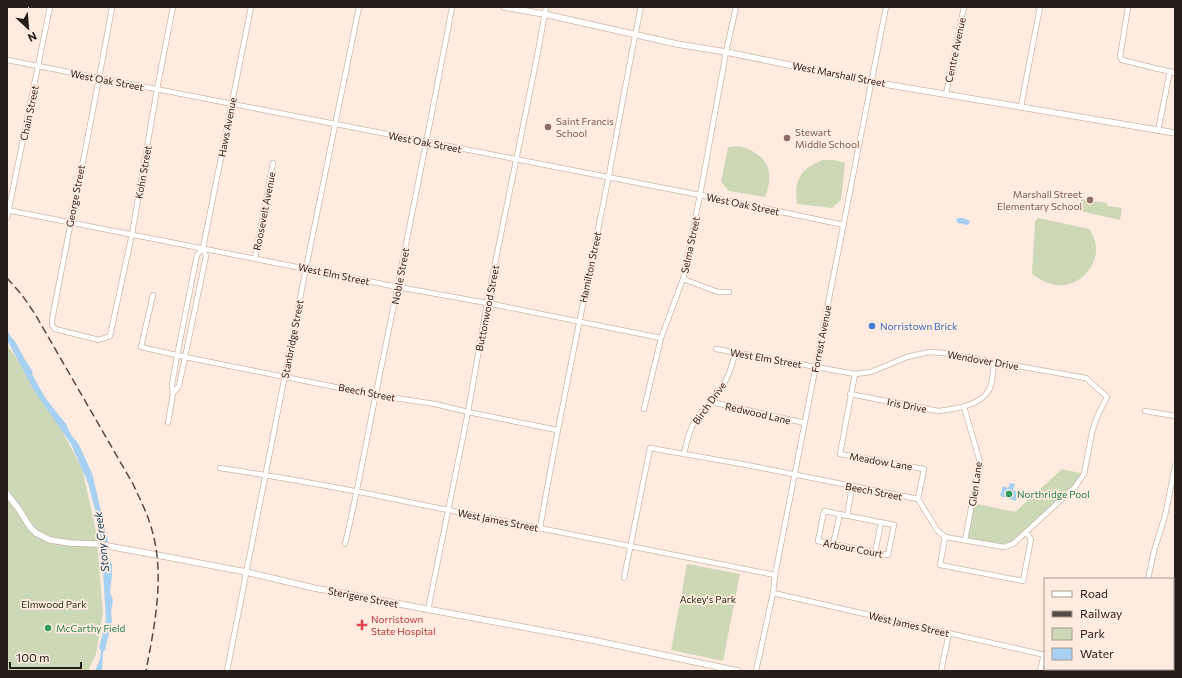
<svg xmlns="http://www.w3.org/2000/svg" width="1182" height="678" font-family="Commissioner,sans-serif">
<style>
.green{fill:#cdd9b6}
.water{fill:#a6d1f3}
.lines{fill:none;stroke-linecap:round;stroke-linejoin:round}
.minor-casing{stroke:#cab7ab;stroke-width:6}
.tertiary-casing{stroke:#cab7ab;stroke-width:7}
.minor{stroke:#fff;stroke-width:4.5}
.tertiary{stroke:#fff;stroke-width:5.5}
.rail{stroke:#554b45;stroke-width:1.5;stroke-dasharray:8 4;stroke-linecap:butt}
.education-dot{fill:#8d6e63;stroke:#ffebdf;stroke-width:1.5}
.shop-dot{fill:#3f7fe0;stroke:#ffebdf;stroke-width:1.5}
.leisure-dot{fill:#2e9e5b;stroke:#ffebdf;stroke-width:1.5}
.health-dot{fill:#e0444e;stroke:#ffebdf;stroke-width:1.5}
.labels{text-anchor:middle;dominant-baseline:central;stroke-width:3.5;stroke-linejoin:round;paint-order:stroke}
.street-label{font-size:10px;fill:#241d18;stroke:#ffebdf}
.education-label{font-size:10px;fill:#785e54;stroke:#ffebdf;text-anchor:start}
.shop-label{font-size:10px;fill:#366cbe;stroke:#ffebdf;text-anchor:start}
.leisure-label{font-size:10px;fill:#27864d;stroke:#ffebdf;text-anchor:start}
.park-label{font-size:10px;fill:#26300c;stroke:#ffebdf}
.health-label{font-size:10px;fill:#be3a42;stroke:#ffebdf;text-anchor:start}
.water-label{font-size:11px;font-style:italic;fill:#0f4162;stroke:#ffebdf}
</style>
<rect width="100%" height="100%" fill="#ffebdf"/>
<g class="green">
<path d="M739,146C766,153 776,171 765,197L729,191L721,182L728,147Z"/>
<path d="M823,160H835L845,163L841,200L832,208L797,204C793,180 801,168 823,160Z"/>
<polygon points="1081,199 1107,203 1108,206 1122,208 1120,220 1080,211"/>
<path d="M1038,218L1090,229C1093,236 1097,243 1096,252C1094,272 1075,288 1055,285C1046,283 1039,279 1032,274L1035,221Z"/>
<polygon points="7,345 45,400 82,468 96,531 103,613 96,654 88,671 7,671"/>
<polygon points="1062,469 1084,474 1075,487 1013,544 1004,547 965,540 973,503 1015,512"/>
<polygon points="687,564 740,574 723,661 671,650"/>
</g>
<g class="water">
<polygon points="958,218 963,218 970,221 969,224 967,225 958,223 956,220"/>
<polygon points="7,328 9,334 16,343 24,358 33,372 32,374 46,399 66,424 71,435 78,443 92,473 108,540 107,557 112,564 112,575 110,592 113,600 111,612 112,621 105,650 103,652 102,671 95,671 100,659 101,651 99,648 106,620 103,572 99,551 101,539 98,521 88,483 71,444 35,392 7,340"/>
<polygon points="1010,483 1015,484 1013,490 1019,492 1016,501 1000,496 1003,486 1008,488"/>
</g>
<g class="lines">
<g class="minor-casing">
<g id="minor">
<path d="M112,7C94,112 71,216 52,321V325L55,329L99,340L110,336L132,234L157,89L173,7"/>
<polyline points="1128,7 1120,57 1122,60 1126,61 1175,73"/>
<polyline points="7,60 700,195 844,225"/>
<polyline points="946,94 964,7"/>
<polyline points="1021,106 1040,7"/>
<polyline points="1158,131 1170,71"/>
<polyline points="7,210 398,287 487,303 661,338"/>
<polyline points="7,218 50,7"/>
<polyline points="255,258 273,163"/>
<polyline points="683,279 718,292 729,292"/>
<polyline points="153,295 141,347 185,357 375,395 435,404 468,412 557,430"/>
<polyline points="855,374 840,454 924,469 918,499"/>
<polyline points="173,393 179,386 206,256 203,248"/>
<path d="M850,394L938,411C954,409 980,406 989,390C993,383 993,371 994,362"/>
<polyline points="711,402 805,423"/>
<polyline points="964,407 980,462 965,540"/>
<polyline points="644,409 661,338 683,279 700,195 726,52 736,7"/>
<polyline points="1145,411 1175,416"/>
<polyline points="168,423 173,393 172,385 177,356 197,255 203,248 251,7"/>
<path d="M684,454C686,445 688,435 692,427C696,416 704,410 711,402C723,388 732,371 735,352"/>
<path d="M220,468C285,478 349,489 413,503L775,575"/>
<polygon points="824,511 894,525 888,555 818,541"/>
<polyline points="847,516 852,486"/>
<path d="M540,528C560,411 585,296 608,180C619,122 629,64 641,7"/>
<polyline points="945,537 940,565 1023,581 1031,539 1026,532"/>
<path d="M345,544C357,494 366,443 376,393C402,265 428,136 452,7"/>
<polyline points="833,544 840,514"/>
<polyline points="875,553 881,522"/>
<polyline points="624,578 650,448 747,465 918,499 937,530 945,537 1004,547 1013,544 1075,487 1084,474 1092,432 1097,417 1107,397 1086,378 943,353 929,352 907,357 871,372 855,374 716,349"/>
<polyline points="1148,579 1154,551 1165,516 1175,466"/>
<polyline points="773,593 1045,655"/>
<polyline points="1173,608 1175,608"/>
<polyline points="428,610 468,412 487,303 537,57 546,7"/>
<polyline points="1110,669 1119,671"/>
<polyline points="227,671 306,268 359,7"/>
<polyline points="756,671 773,593 775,575 886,7"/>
<polyline points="941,671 949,633"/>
<polyline points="1040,671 1044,654"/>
</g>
</g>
<g class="tertiary-casing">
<g id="tertiary">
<polyline points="504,7 544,14 677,44 726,52 872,82 1175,133"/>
<polyline points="7,494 18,508 30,527 36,533 50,540 70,543 97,544 157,555 246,572 314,588 587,639 738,671"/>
</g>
</g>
<use href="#minor" class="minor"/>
<use href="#tertiary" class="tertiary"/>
<path class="rail" d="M7,278L22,295L35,314L133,484C141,501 150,519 154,538C164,582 154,628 146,671"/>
</g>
<g class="education-dot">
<circle cx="548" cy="127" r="4"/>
<circle cx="787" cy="138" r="4"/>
<circle cx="1090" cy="200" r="4"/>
</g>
<circle class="shop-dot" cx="872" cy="326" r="4"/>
<g class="leisure-dot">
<circle cx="1009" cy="494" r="4"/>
<circle cx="48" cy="628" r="4"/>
</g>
<path class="health-dot" d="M360 619h4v4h4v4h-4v4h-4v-4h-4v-4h4z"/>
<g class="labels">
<g class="street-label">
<text transform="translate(955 50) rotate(-78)">Centre Avenue</text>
<text transform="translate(839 74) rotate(11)">West Marshall Street</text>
<text transform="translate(107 80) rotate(11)">West Oak Street</text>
<text transform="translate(29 113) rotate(-78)">Chain Street</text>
<text transform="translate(227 127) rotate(-79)">Haws Avenue</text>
<text transform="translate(425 142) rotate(11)">West Oak Street</text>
<text transform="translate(143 172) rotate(-80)">Kohn Street</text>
<text transform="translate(75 196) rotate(-79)">George Street</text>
<text transform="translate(743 204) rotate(12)">West Oak Street</text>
<text transform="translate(264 211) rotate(-79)">Roosevelt Avenue</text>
<text transform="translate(690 245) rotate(-78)">Selma Street</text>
<text transform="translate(590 267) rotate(-78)">Hamilton Street</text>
<text transform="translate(334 274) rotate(12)">West Elm Street</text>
<text transform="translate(400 276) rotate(-79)">Noble Street</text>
<text transform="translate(487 308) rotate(-79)">Buttonwood Street</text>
<text transform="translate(292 339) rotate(-79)">Stanbridge Street</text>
<text transform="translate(821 339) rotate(-79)">Forrest Avenue</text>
<text transform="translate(766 358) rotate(10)">West Elm Street</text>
<text transform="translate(983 360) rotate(10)">Wendover Drive</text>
<text transform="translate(367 392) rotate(11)">Beech Street</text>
<text transform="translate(709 403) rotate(-54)">Birch Drive</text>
<text transform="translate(907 405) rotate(11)">Iris Drive</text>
<text transform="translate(758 413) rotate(13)">Redwood Lane</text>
<text transform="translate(881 461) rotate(10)">Meadow Lane</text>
<text transform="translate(975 484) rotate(-82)">Glen Lane</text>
<text transform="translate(874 491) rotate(11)">Beech Street</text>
<text transform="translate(498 520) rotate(11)">West James Street</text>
<text transform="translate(853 548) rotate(11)">Arbour Court</text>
<text transform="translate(363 597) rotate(11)">Sterigere Street</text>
<text transform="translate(909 624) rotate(13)">West James Street</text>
</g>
<g class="education-label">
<text x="556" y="121">Saint Francis<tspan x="556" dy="12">School</tspan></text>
<text x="795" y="132">Stewart<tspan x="795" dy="12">Middle School</tspan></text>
<text x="1082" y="194" text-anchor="end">Marshall Street<tspan x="1082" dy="12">Elementary School</tspan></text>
</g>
<g class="shop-label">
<text x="880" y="326">Norristown Brick</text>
</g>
<g class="leisure-label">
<text x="1017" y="494">Northridge Pool</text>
<text x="56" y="628">McCarthy Field</text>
</g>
<g class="park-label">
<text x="708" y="599">Ackey's Park</text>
<text x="54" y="604">Elmwood Park</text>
</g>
<g class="health-label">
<text x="371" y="619">Norristown<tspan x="371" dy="12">State Hospital</tspan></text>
</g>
<g class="water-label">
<text transform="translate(101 542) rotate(-97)">Stony Creek</text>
</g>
</g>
<rect width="1182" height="678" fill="none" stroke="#241d18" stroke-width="16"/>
<rect x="1044" y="578" width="130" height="92" fill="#ffebdf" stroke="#a7998f"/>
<rect x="1052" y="591" width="20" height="6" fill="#ffffff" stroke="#a7998f"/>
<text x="1080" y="598" font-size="12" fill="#241d18">Road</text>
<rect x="1052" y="611" width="20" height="6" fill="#554b45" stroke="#a7998f"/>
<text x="1080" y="618" font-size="12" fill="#241d18">Railway</text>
<rect x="1052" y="628" width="20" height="12" fill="#cdd9b6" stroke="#a7998f"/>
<text x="1080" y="638" font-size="12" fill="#241d18">Park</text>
<rect x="1052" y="648" width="20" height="12" fill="#a6d1f3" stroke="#a7998f"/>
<text x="1080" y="658" font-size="12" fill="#241d18">Water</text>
<g transform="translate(28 28) rotate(154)" stroke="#ffebdf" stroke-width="3" paint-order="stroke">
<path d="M0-3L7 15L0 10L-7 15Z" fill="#241d18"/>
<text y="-6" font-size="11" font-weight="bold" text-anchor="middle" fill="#241d18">N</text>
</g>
<path d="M10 662v6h71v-6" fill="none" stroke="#241d18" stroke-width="2"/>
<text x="16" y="662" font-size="12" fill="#241d18" stroke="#ffebdf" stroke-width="3" paint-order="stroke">100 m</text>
</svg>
